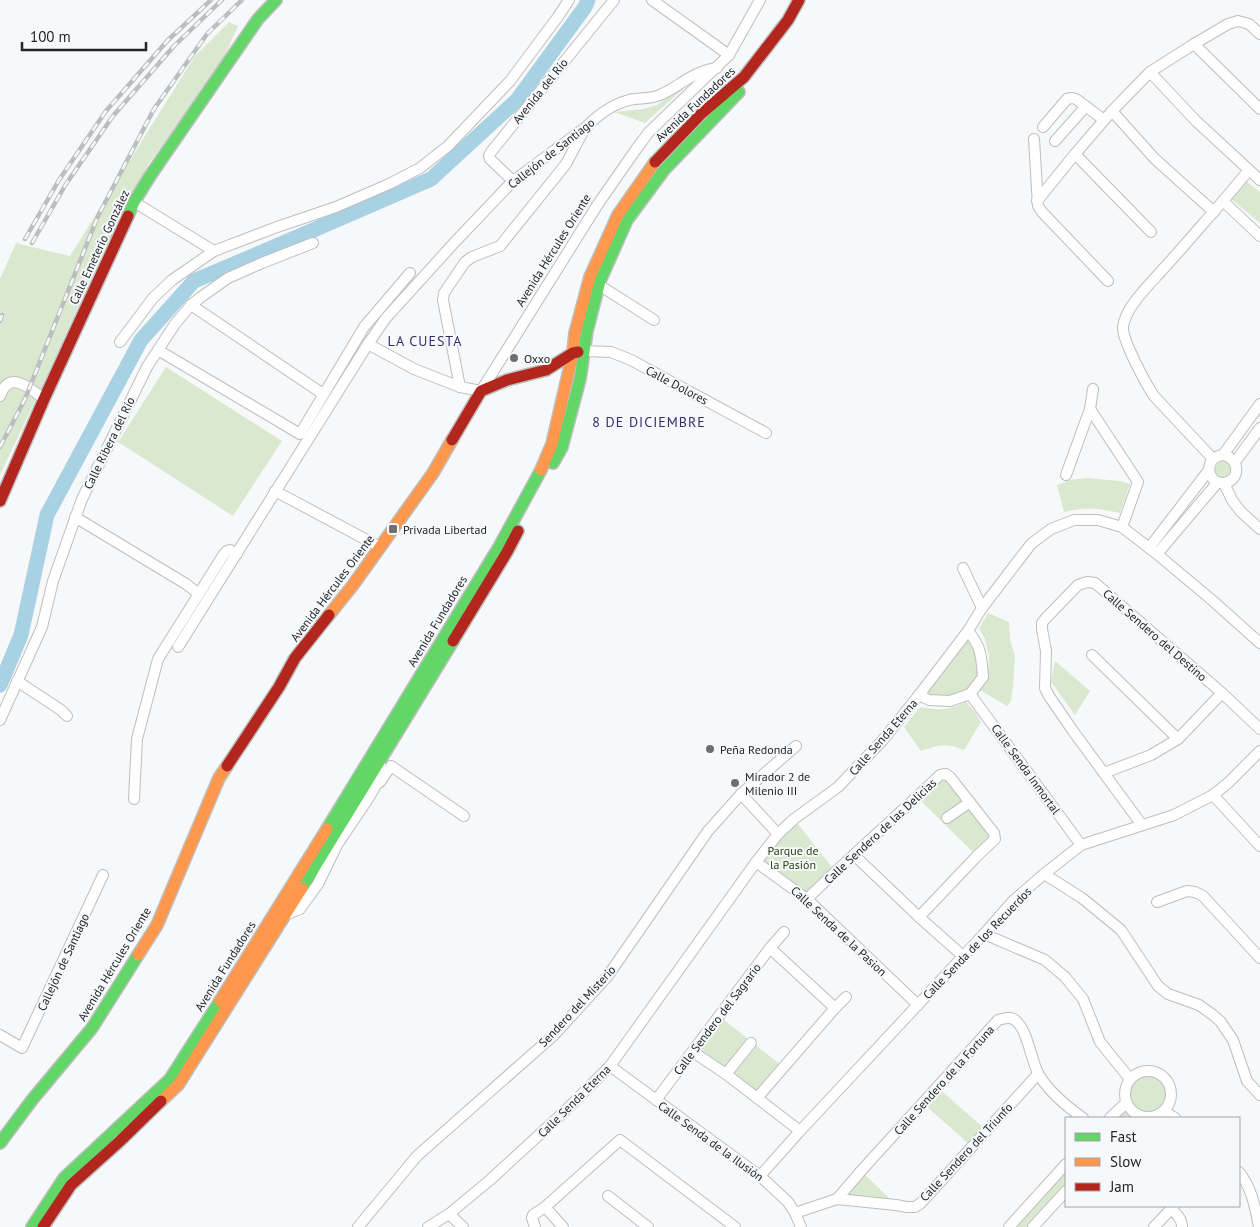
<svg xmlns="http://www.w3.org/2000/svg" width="1260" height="1227" font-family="'PT Sans',sans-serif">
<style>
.green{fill:#dae8d0}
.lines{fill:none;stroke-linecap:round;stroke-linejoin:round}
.river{stroke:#a9d1e4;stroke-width:15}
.street-casing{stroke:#bdbebf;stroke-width:12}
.fast-casing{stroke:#bdbebf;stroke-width:14}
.slow-casing{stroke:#bdbebf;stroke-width:14}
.jam-casing{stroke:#bdbebf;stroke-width:14}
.street{stroke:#fefefe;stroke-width:10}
.fast{stroke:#63d668;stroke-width:11}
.slow{stroke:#ff974d;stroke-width:11}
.jam{stroke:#b3261e;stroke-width:11}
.rail-casing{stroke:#bcbdbe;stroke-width:4.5}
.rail{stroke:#f6f8fb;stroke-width:2.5;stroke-dasharray:8;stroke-linecap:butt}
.poi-dot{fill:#6e6f70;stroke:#f6f8fb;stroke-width:2}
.labels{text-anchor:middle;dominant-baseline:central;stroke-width:4;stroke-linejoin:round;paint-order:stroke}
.street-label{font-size:12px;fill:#242526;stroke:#f6f8fb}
.poi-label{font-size:12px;fill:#242526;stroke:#f6f8fb;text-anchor:start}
.park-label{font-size:12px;fill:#2a410e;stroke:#f6f8fb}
.neighbourhood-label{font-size:14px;letter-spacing:1px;fill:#342d68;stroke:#f6f8fb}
</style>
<rect width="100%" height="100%" fill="#f7f8fa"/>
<g class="green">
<polygon points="229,22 238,26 221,64 148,165 99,261 44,382 0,475 0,279 16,243 70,256 195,56"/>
<polygon points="690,83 645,123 614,112 643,109 657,105"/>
<polygon points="1246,181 1260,192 1260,223 1231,199"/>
<polygon points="166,367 282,441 233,516 118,442"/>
<circle cx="1223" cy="469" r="8"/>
<path d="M1087,478L1120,481L1130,484L1120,513C1099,508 1085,507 1064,512L1057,485L1070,480Z"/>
<polygon points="988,613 1009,622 1010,639 1015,657 1013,688 1011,701 1007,706 980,690 988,676 989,657 985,639 979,629"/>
<polygon points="968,631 983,677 970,694 950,701 919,695"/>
<polygon points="1055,661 1090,691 1075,715 1051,682"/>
<path d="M966,702L975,712L981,722L964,750C946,742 938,745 921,751L904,727L920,707C938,710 949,711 966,702Z"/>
<polygon points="943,774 994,833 977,856 917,797"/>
<polygon points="794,819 835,871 807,899 756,862"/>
<polygon points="723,1019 782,1066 756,1094 698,1052"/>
<path d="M1146,1071C1185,1075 1175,1126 1138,1116L1135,1118H1110L1126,1103C1122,1085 1129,1075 1146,1071Z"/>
<polygon points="937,1087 986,1130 971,1146 923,1103"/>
<polygon points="1066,1164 1066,1191 1033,1227 1009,1227"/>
<polygon points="861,1171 896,1205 837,1199"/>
</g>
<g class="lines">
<polyline class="river" points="0,685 21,635 47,515 141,340 194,281 295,238 431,179 517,100 585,7 588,0"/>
<g class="street-casing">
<g id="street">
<polyline points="652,0 729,55"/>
<polyline points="1194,44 1260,109"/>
<polyline points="1150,72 1196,121 1260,180"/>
<polyline points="1112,111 1155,159 1214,212"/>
<polyline points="1043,127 1067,99 1072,98 1076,99 1104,120"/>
<polyline points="1034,139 1038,206 1042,212 1108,281"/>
<polyline points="1055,141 1086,106"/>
<polyline points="1075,154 1151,232"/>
<polyline points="513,181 490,159 489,156 491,152 614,0"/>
<polyline points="1037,201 1075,154 1112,111 1150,72 1194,44 1228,24 1238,21 1249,24 1260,34"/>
<polyline points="1223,201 1260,236"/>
<polyline points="134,202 214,251"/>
<polyline points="599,285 654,320"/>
<polyline points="191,305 323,394"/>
<polyline points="120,342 153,298 172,280 214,251 277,227 336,207 389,184 420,168 448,146 510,81 557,18 569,0"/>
<polyline points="368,344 414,369 460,387 481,391 598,204 637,148 649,132 729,55 760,0"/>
<polyline points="158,350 300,434 364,327 410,273"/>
<polyline points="585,351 611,352 631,360 766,433"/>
<polyline points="460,387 443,300 444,293 465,262 472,257 500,246 566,164 584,130"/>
<path d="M0,396C9,369 30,388 44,399"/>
<polyline points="1090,409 1138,482 1122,527"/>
<path d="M1223,455C1240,458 1241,481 1224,483C1206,484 1203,457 1223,455L1260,404"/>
<path d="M1213,459L1154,396C1146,384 1122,340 1123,327C1125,307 1151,283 1164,268C1177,254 1189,240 1202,225C1218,207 1234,188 1249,170"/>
<polyline points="1235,462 1260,428"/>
<polyline points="1066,475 1090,409 1093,389"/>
<polyline points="1224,483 1232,500 1241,512 1260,529"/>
<polyline points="275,491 380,547"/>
<polyline points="75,517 186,584 199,594"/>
<polyline points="1149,548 1209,470"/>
<polyline points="1157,554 1218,482"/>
<polyline points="963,568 982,608"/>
<path d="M178,647L368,344L386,318L454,243L513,181L586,127C598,115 613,104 629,100C639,98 651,99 660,95C682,85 691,72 717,68"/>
<polyline points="1092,655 1178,739"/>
<polyline points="17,681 61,710 67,716"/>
<polyline points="970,694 1081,845"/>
<path d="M919,695L929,700L950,701L970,694L983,677C981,656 982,648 968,631"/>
<polyline points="0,720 42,627 53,581 82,499 147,367 175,324 191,305 201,297 228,278 262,263 313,243"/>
<polyline points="1104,773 1151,755 1178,739 1222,693"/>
<polyline points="380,782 391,766 464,816"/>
<polyline points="741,794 778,834"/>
<polyline points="1213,795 1260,846"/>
<polyline points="134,799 137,739 158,659 224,554 227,551 230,550 237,554"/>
<polyline points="947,818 970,802"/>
<polyline points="1142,825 1073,731 1049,696 1045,688 1046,651 1042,629 1042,623 1046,618 1078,585 1087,582 1095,583 1222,693 1260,729"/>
<polyline points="854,855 919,917 963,956"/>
<polyline points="756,862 807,899 918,1005"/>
<polyline points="1044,874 1082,898 1121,930 1158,986 1168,994 1199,1005 1213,1015 1220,1021 1233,1040 1247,1081 1260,1095"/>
<path d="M807,899C850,857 896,817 940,775L946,774L950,777L994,833L995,839L977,856L919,917"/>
<polyline points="1157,902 1187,891 1195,892 1203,896 1260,958"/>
<polyline points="285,915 300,909 318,884 337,845 368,799 379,780 380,763"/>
<polyline points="984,934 1045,960 1065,977 1083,999 1100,1042 1130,1079"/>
<polyline points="770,948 835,1008"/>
<polyline points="0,1035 22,1048 103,875"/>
<polyline points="693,1052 726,1074 800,1131"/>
<polyline points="610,1066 760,1176 788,1202 795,1213 801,1227"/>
<circle cx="1148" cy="1094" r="23"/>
<polyline points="726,1074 751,1043"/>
<polyline points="757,1098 835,1008 846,997"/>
<polyline points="656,1100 770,948 784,932"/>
<polyline points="1164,1111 1175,1118"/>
<polyline points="1110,1118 1126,1103"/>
<path d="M1239,1172C1252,1188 1255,1207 1259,1227"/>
<polyline points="760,1176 800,1131 984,934 1013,901 1044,874 1081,845 1174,815 1213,795 1228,783 1260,751"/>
<polyline points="608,1196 648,1227"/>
<path d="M837,1199L861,1171L998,1020C1004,1018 1011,1016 1016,1021C1028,1031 1031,1061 1039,1075C1050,1093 1066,1106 1083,1118"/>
<polyline points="545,1207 563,1227"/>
<path d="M1171,1209C1177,1214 1182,1219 1182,1227"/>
<polyline points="795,1213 837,1199 896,1205 907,1207 915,1207 921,1203 1038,1074"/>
<polyline points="449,1214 463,1227"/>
<polyline points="358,1227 417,1156 554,1035 607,977 708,831 741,794 796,746"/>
<polyline points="428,1227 449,1214 490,1180 564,1112 610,1066 756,862 778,834 794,819 838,787 882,741 919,695 968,631 982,608 1031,544 1051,529 1074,520 1098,520 1122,527 1157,554 1213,601 1260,643"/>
<polyline points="535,1227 532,1218 533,1215 545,1207 620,1140 735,1227"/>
<polyline points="1009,1227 1066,1164"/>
<polyline points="1033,1227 1066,1191"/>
<polyline points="1154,1227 1174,1206"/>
</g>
</g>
<g class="fast-casing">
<g id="fast">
<polyline points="128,216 134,202 150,176 258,19 276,0"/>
<polyline points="553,463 562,447 580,379 587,331 600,281 627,220 664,170 739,92"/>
<polyline points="327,829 499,547 541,470"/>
<polyline points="302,888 453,641"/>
<polyline points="0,1143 32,1100 92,1028 138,955"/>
<polyline points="32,1227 64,1178 170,1079 220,1001"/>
</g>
</g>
<g class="slow-casing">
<g id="slow">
<polyline points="541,470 552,444 573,353 575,333 590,277 618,215 655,162"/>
<polyline points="329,615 353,585 433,473 452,440"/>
<polyline points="138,955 157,925 219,778 227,766"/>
<polyline points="220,1001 327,829"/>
<polyline points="161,1101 178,1085 302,888"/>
</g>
</g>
<g class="jam-casing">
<g id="jam">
<polyline points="655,162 702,113 744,77 788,20 799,0"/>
<polyline points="452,440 481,391 507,380 546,370 573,353 578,352"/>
<polyline points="0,501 44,399 128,216"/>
<polyline points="453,641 507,552 518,531"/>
<polyline points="227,766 279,687 295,658 329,615"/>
<polyline points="43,1227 71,1185 120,1141 161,1101"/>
</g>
</g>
<use href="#street" class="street"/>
<use href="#fast" class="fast"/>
<use href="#slow" class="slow"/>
<use href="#jam" class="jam"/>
<g class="rail-casing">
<g id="rail">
<polyline points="25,239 59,180 106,111 168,40 211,0"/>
<polyline points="32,243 66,184 113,116 174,46 222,0"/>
<polyline points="0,321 2,315"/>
<polyline points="0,447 25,399 98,216 154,109 207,34 242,0"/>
</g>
</g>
<use href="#rail" class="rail"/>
</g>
<g class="poi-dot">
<circle cx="514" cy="358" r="5"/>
<rect x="388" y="524" width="10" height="10" rx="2.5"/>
<circle cx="710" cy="749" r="5"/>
<circle cx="735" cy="783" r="5"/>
</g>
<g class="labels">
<g class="street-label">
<text transform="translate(540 91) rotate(-51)">Avenida del Río</text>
<text transform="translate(695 104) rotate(-43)">Avenida Fundadores</text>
<text transform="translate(551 153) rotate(-38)">Callejón de Santiago</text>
<text transform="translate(99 247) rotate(-65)">Calle Emeterio González</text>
<text transform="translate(553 250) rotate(-58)">Avenida Hércules Oriente</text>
<text transform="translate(677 385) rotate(28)">Calle Dolores</text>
<text transform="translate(109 443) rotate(-64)">Calle Ribera del Río</text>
<text transform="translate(332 588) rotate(-53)">Avenida Hércules Oriente</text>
<text transform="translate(437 621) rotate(-59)">Avenida Fundadores</text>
<text transform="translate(1155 635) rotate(41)">Calle Sendero del Destino</text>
<text transform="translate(883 737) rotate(-49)">Calle Senda Eterna</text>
<text transform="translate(1026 769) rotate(54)">Calle Senda Inmortal</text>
<text transform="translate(880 831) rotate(-43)">Calle Sendero de las Delicias</text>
<text transform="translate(839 931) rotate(43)">Calle Senda de la Pasion</text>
<text transform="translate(977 943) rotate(-46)">Calle Senda de los Recuerdos</text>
<text transform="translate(63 962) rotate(-65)">Callejón de Santiago</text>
<text transform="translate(114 964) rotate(-59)">Avenida Hércules Oriente</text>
<text transform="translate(225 966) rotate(-58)">Avenida Fundadores</text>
<text transform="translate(577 1006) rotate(-47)">Sendero del Misterio</text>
<text transform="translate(717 1019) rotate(-53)">Calle Sendero del Sagrario</text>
<text transform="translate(944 1080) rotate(-48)">Calle Sendero de la Fortuna</text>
<text transform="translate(574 1101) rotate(-45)">Calle Senda Eterna</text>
<text transform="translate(711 1141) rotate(36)">Calle Senda de la Ilusión</text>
<text transform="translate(966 1152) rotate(-47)">Calle Sendero del Triunfo</text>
</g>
<g class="poi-label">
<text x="524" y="358">Oxxo</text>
<text x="403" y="529">Privada Libertad</text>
<text x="720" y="749">Peña Redonda</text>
<text x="745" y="776">Mirador 2 de<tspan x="745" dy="14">Milenio III</tspan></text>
</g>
<g class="park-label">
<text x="793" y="850">Parque de<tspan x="793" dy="14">la Pasión</tspan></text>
</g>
<g class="neighbourhood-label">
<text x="425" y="341">LA CUESTA</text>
<text x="649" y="422">8 DE DICIEMBRE</text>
</g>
</g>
<rect x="1065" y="1117" width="175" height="90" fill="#f6f8fb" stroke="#a2a4a6"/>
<rect x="1075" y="1133" width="25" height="8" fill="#63d668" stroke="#a2a4a6"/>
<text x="1110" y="1142" font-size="15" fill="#242526">Fast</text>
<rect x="1075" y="1158" width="25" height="8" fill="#ff974d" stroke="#a2a4a6"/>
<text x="1110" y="1167" font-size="15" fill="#242526">Slow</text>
<rect x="1075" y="1183" width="25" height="8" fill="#b3261e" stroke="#a2a4a6"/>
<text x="1110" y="1192" font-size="15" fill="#242526">Jam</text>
<path d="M22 42v8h124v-8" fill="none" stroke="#242526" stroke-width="2.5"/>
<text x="30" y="42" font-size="15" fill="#242526" stroke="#f6f8fb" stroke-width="4" paint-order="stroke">100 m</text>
</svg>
